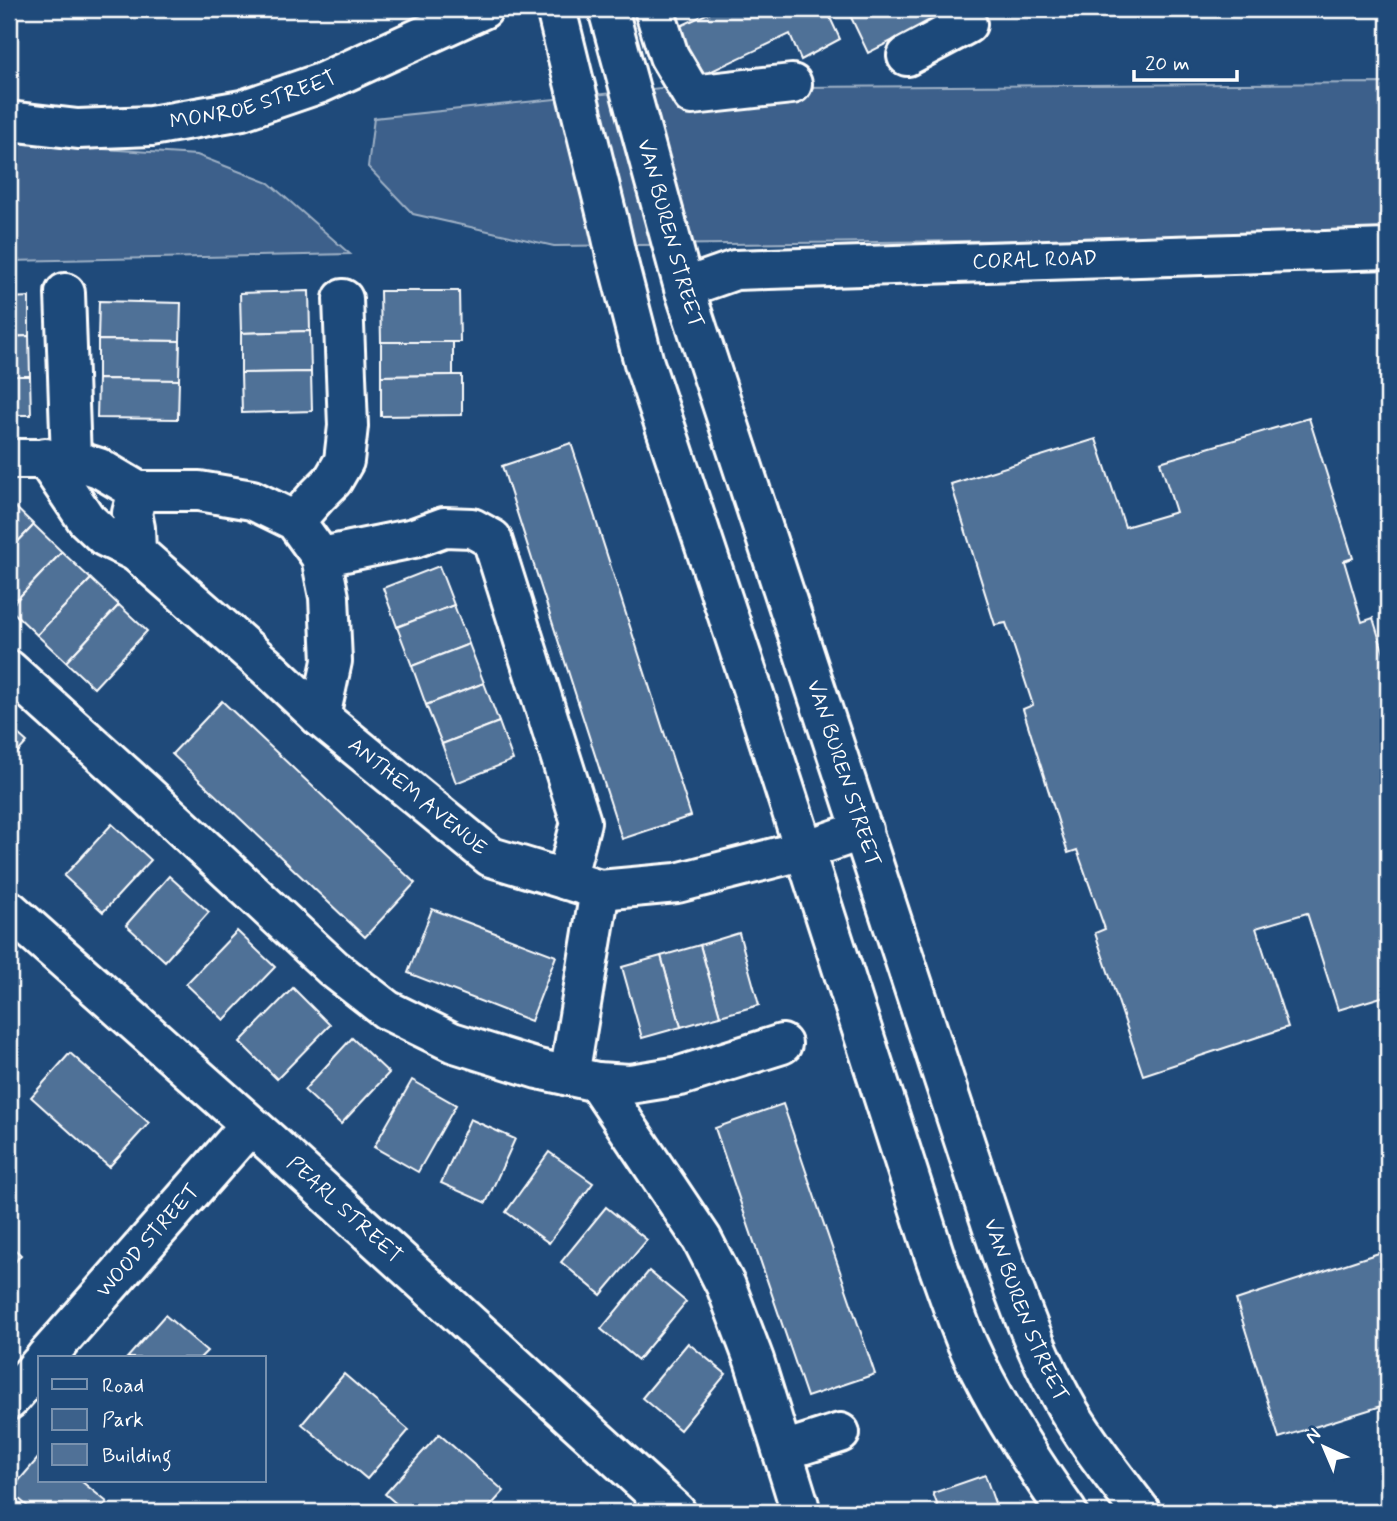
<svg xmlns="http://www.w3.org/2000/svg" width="1397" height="1521" font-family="Mynerve,sans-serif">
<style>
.green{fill:#3c618b;stroke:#9eb0c5;stroke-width:2}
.building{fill:#507197;stroke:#fff;stroke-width:2}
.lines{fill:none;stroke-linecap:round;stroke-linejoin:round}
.minor-casing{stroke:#fff;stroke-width:44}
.major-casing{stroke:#fff;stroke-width:44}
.minor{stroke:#1f4a7a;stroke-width:38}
.major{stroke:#1f4a7a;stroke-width:38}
.labels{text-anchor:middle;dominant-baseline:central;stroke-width:5;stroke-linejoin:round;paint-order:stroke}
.street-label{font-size:21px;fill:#fff;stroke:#1f4a7a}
</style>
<rect width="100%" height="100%" fill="#1f4a7a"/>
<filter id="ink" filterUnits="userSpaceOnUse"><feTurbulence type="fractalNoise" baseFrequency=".0143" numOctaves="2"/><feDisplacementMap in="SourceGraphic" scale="14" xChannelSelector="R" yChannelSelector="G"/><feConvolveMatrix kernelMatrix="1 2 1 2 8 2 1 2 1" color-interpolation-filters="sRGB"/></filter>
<g filter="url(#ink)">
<g class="green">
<polygon points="1388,83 1388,236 554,246 413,214 368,167 374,118 661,88"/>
<polygon points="9,143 197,155 269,183 350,254 9,261"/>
</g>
<g class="building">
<polygon points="717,9 826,9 840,39 801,60 790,34 697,78 676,28"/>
<polygon points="847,9 948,9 949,12 868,53"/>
<polygon points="309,291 310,331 241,333 240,293"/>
<polygon points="380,291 459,291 460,342 381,342"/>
<polygon points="29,297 29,336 9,337 9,298"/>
<polygon points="99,301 181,303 180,341 98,340"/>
<polygon points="310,331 311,372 241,373 241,333"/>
<polygon points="29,336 30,376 9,376 9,337"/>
<polygon points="98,340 180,341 179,380 98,379"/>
<polygon points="381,342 453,342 453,375 381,376"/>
<polygon points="311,372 312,411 242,413 241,373"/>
<polygon points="453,375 462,375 462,415 381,416 381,376"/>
<polygon points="9,376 30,376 31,415 9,415"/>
<polygon points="98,379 179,380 178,419 97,418"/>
<polygon points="1309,418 1353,558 1344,561 1362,622 1373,618 1388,667 1388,995 1338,1010 1307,913 1256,928 1288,1027 1143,1075 1095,933 1105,929 1077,850 1068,853 1023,709 1033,705 1006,623 995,625 951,484 1096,439 1125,527 1176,512 1160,462"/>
<polygon points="571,443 691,816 622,839 502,466"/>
<polygon points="9,501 34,525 9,551"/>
<polygon points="34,525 62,552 9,608 9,551"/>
<polygon points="62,552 91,579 37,635 9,608"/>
<polygon points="439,566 454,605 397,627 383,588"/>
<polygon points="91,579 119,605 66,662 37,635"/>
<polygon points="119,605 147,631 94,688 66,662"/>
<polygon points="454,605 469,644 412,666 397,627"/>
<polygon points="469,644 484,683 426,705 412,666"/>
<polygon points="484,683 499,722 442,744 426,705"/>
<polygon points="222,701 415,883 365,937 172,754"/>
<polygon points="499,722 513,760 456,783 442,744"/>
<polygon points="9,726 27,742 9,762"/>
<polygon points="112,824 151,860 103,912 64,876"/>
<polygon points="169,876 209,912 165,961 126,925"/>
<polygon points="432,909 556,956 531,1021 408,973"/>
<polygon points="237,931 275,967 224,1020 186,984"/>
<polygon points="739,933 759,1005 720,1016 700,945"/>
<polygon points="700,945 720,1016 681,1027 661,956"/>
<polygon points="661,956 681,1027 642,1038 622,967"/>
<polygon points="293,988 330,1025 277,1079 240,1042"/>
<polygon points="352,1038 389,1073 341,1124 304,1090"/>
<polygon points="70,1053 149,1123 109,1167 31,1097"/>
<polygon points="412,1080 456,1105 418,1172 374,1147"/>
<polygon points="783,1104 875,1374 807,1397 715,1128"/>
<polygon points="470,1119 515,1139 486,1203 441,1183"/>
<polygon points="549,1152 593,1183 549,1243 506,1212"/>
<polygon points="606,1207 647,1240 601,1295 561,1262"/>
<polygon points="9,1244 21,1255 9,1269"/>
<polygon points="1388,1250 1388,1404 1279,1438 1236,1300"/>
<polygon points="649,1271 686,1302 638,1360 601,1329"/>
<polygon points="165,1315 207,1351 200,1358 127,1358"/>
<polygon points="688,1343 726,1374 680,1430 642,1398"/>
<polygon points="344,1374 409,1430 367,1479 302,1424"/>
<polygon points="439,1434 504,1491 485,1512 406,1512 385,1494"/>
<polygon points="40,1456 40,1481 81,1481 107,1502 98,1512 34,1512 10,1491"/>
<polygon points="985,1475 998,1512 940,1512 933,1493"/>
</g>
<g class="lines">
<g class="minor-casing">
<g id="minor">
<polyline points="657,9 655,12 669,56 692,95 792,84"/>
<polyline points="907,56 967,24 959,9"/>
<path id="s1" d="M9,121L78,129L151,126L242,110L321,83L483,9"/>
<path id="s2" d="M684,288L735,270L1388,249"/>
<polyline points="65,293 71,459"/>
<polyline points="45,458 86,519 105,537 136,552"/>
<polyline points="9,459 71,459 99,468 138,491 132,513 135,528 136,552 267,667 320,717"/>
<path id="s3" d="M138,491H199L252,500L295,521L321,557L329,597L332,661L320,717L491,857L600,890L677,883L805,850L863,830"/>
<polyline points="295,521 317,496 333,480 344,461 348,426 343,299"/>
<polyline points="321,557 414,538 444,527 472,528 492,539 581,822 566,880"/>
<polyline points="9,670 145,793 333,968 387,1010 452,1042 538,1069 597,1082"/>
<path id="s4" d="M9,910L271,1143L676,1512"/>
<polyline points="782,1044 680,1076 630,1084 597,1082 702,1239 726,1286 754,1360 799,1505"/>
<polyline points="569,1076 600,890"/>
<path id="s5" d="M45,1358L250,1125"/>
<polyline points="9,1400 40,1364"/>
<polyline points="783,1451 840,1433"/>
</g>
</g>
<g class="major-casing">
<g id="major">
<path d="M556,9L608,220L616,255L644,363L758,706L936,1260C946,1287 955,1314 966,1341C993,1402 1029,1458 1067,1512"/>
<path id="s6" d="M608,9L684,288L1001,1253C1018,1302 1036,1351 1061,1397C1083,1438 1113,1475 1141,1512"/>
</g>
</g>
<use href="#minor" class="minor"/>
<use href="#major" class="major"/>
</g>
</g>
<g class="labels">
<g class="street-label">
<text stroke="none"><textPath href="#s1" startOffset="248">MONROE STREET</textPath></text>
<text stroke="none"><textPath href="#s6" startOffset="233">VAN BUREN STREET</textPath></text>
<text stroke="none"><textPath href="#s2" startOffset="354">CORAL ROAD</textPath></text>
<text stroke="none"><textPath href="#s6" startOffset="800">VAN BUREN STREET</textPath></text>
<text stroke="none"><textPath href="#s3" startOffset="495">ANTHEM AVENUE</textPath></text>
<text stroke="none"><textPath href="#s4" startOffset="450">PEARL STREET</textPath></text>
<text stroke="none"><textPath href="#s5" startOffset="156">WOOD STREET</textPath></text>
<text stroke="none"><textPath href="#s6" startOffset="1367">VAN BUREN STREET</textPath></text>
</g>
</g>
<rect width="1397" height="1521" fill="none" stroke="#1f4a7a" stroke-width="35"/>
<rect x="18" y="18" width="1362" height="1486" fill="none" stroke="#fff" stroke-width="2.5" filter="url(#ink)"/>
<rect x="38" y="1356" width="228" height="126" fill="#1f4a7a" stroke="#7992af" stroke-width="2"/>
<rect x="52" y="1379" width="35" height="10" fill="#1f4a7a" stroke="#7992af" stroke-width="2"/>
<text x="102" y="1392" font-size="21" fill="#ffffff">Road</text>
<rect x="52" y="1409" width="35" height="21" fill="#3c618b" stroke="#7992af" stroke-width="2"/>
<text x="102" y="1426" font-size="21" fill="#ffffff">Park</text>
<rect x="52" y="1444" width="35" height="21" fill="#507197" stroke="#7992af" stroke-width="2"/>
<text x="102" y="1462" font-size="21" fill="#ffffff">Building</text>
<g transform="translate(1324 1447) rotate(316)" stroke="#1f4a7a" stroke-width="5" paint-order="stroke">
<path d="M0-5L12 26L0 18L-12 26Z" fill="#ffffff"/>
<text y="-10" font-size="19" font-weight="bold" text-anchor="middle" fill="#ffffff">N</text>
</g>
<path d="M1134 70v10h103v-10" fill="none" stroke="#ffffff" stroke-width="3.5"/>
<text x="1145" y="70" font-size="21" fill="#ffffff" stroke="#1f4a7a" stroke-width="5" paint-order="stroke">20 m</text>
</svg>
